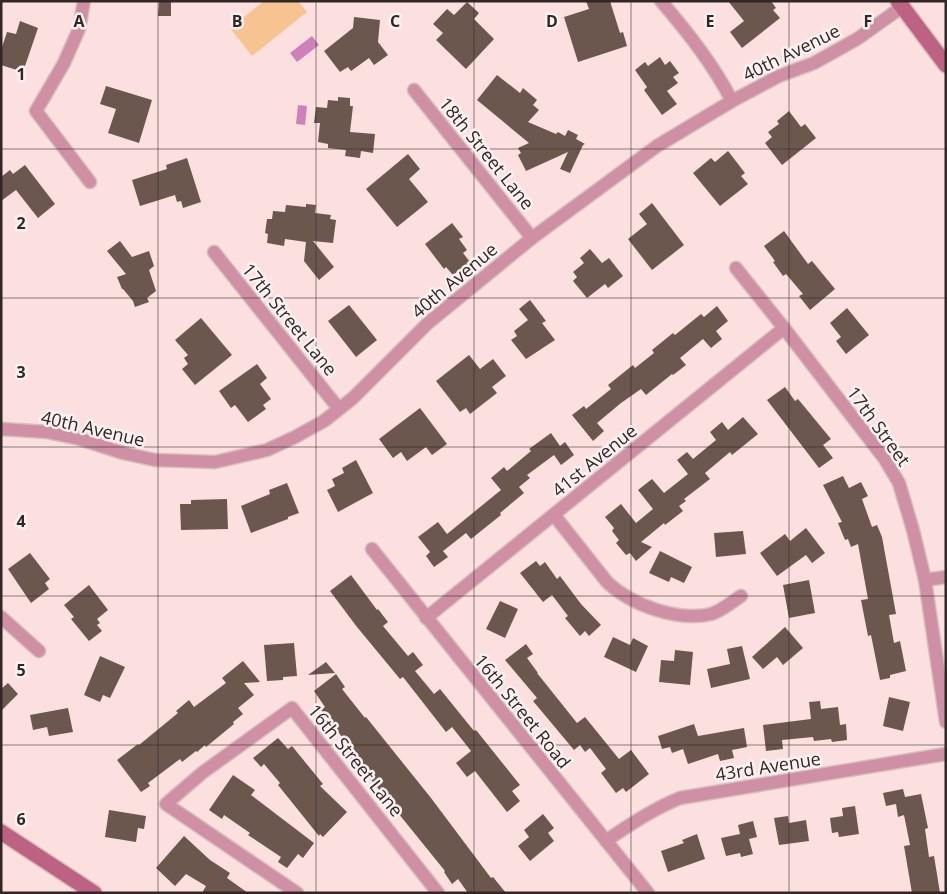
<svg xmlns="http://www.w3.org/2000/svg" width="947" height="894" font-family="'Open Sans',sans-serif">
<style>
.green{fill:#f7c391}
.water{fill:#ce80bb}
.building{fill:#6b574e}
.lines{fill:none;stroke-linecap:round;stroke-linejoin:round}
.street-casing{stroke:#d7bfbe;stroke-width:15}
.secondary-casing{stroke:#d7bfbe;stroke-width:18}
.street{stroke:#cf8fa4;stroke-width:12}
.secondary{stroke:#be6283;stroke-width:15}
.grid{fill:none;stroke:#322727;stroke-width:1;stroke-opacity:0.55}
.labels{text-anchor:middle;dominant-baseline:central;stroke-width:5;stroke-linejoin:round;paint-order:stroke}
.street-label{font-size:18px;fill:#322727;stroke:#fdf1f1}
.grid-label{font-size:16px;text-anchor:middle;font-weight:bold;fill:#322727;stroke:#fdf1f1;stroke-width:5;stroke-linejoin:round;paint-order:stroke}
</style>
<rect width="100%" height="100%" fill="#fbe0df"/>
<polygon class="green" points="264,1 298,1 307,12 252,56 230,28"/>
<g class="water">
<polygon points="312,36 319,45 297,62 290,53"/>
<polygon points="298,105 307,106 305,125 296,124"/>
</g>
<g class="building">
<polygon points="159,1 171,1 171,16 158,16"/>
<polygon points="586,1 610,1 620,33 623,32 627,46 578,62 564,17 589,9"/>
<polygon points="728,1 771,1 776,8 773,10 780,18 742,48 730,32 744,21"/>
<polygon points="467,2 479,13 474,19 494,39 466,69 436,40 443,33 433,24 447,9 454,15"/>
<polygon points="354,17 380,20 378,42 388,55 374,65 369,58 351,71 348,67 340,72 324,51 353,28"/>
<polygon points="20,21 38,28 23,72 1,65 1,50 7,32 16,34"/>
<polygon points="660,57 665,65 670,61 679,73 673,77 678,83 667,91 677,104 662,115 644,90 647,87 635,70 645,62 648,66"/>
<polygon points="497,75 520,93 523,88 537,100 533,105 539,110 528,122 556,134 558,132 565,136 568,130 578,135 576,139 585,144 583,145 570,173 560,169 568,152 526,171 518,155 521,153 518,148 529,143 477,100"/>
<polygon points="106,86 152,100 139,143 108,133 116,109 100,104"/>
<polygon points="338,97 350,98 350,106 353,106 350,132 375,134 373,153 361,151 360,158 345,156 346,150 328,148 328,144 318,142 320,123 314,123 316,107 327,108 328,100 338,101"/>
<polygon points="789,111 801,127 805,124 816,138 782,165 765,143 772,137 768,132 779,124 777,121"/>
<polygon points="728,151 745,173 741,176 748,184 720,206 693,173 711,158 715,162"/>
<polygon points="408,154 420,169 409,179 428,202 397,227 366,189"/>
<polygon points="187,158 201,202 183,208 181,201 177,202 175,195 140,206 132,180 167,169 166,165"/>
<polygon points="25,165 55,204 38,218 16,190 1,201 1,177 10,170 13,174"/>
<polygon points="652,203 684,245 652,270 628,239 647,224 639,214"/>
<polygon points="306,204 316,205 315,213 331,215 330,219 336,220 333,243 313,241 334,267 319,280 304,261 306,242 285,239 284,246 267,243 268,234 265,233 267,219 272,219 273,211 285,212 286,205 306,207"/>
<polygon points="452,223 463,237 459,239 467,250 463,253 470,262 453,275 446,267 444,269 425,244"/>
<polygon points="784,231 808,264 812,261 835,289 810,310 799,296 803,294 786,274 783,276 773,262 775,261 764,246"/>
<polygon points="120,241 132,257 149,251 154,266 149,270 156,291 147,298 149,302 135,307 133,301 123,289 122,289 117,277 126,274 107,251"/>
<polygon points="590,249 602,263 609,258 623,276 608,288 605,284 587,298 573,281 577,277 573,272 584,263 580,258"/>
<polygon points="530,300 546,321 542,323 555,340 526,359 511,340 517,336 514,331 528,320 519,309"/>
<polygon points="349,305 377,340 356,357 328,321"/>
<polygon points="717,306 728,321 716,331 722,339 711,348 703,339 680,358 686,365 673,375 672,374 646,395 641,389 621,403 597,423 604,431 593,441 572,415 584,406 586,409 611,389 608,385 633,365 635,368 654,353 652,350 673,333 675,335 701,314 704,317"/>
<polygon points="847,308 869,335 846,354 836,341 841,337 830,323"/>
<polygon points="201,318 232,355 195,385 182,369 188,364 184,358 188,355 175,340"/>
<polygon points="469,355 480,369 493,359 506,376 492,387 497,393 470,414 466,408 460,412 436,381"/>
<polygon points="257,364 267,378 260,384 271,399 263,405 266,409 248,422 235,405 231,408 219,391"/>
<polygon points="785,387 795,401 798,399 831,439 823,445 833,458 819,468 767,400"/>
<polygon points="420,408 447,444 432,455 426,447 407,461 401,452 393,458 379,439"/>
<polygon points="743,417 758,434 732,455 730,452 705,473 710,479 684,499 686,501 679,506 683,511 665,525 664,523 641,542 652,547 636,561 630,553 626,555 616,543 619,540 612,531 614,528 605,517 621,504 636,523 653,509 638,490 652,479 664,493 688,474 677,460 687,452 693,459 716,440 710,432 722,422 728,430"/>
<polygon points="551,433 560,446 565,442 574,455 561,465 554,455 527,475 530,478 519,487 524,493 500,513 501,515 471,539 466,533 443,551 448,557 434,567 426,556 430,552 418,537 438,522 447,534 501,490 491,478 504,467 507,471 531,451 529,449"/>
<polygon points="356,460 373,493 338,512 327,490 335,486 332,479 344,473 342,468"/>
<polygon points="843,476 849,488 861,482 868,496 862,499 872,527 877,525 882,537 896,614 889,615 894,643 900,641 906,671 890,675 890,678 880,680 871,635 868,636 861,600 868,599 858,544 851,547 848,539 845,540 838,523 842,522 823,485"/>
<polygon points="287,483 299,513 288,517 288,519 251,533 241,506 270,494 269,490"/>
<polygon points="227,499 228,529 181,530 180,504 191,504 191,500"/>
<polygon points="806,528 825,553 812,563 806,555 777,576 760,553 785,534 790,541"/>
<polygon points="743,531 746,554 716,557 714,533"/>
<polygon points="660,551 692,567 684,583 671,577 669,582 649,573"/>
<polygon points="30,553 50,579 45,583 49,589 31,603 8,569"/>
<polygon points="536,561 540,566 545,562 557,579 560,576 581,604 601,625 589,636 585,631 580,636 565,618 568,616 552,595 543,602 520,573"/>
<polygon points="351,575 377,610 378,609 388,622 383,626 408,656 413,652 423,665 415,671 434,694 440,689 474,731 476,730 520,785 512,791 520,801 507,812 475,771 467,777 456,763 471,751 452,727 446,732 403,677 400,679 357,627 330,591"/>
<polygon points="809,580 815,613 789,618 783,585"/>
<polygon points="89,585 108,610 97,619 100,623 97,625 102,631 89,641 71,619 74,617 64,605"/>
<polygon points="500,601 518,609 505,638 486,629"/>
<polygon points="785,627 803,648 783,665 777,657 763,669 752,657"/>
<polygon points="613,637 630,645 633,638 648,646 636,672 604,657"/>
<polygon points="294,643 297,676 283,677 283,680 267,681 264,645"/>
<polygon points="526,644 533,654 527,658 538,673 537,673 577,723 585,717 619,759 631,750 649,774 626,792 623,788 616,793 601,773 606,769 590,748 585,752 580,745 574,750 533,701 537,698 505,660"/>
<polygon points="742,646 750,679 711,688 707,669 730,664 727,649"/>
<polygon points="675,650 693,652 690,685 659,682 661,660 674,661"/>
<polygon points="100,656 125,667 110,698 103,695 100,702 84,695"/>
<polygon points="243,661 260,682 244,683 254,695 238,708 243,714 233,722 234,724 206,747 205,745 197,752 196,751 182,762 180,759 148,783 150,786 141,792 117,760 138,744 139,745 178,713 176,711 189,700 194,707 226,683 222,678"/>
<polygon points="326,662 335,673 308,675"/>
<polygon points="336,674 345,687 342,689 365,718 366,717 431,798 491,878 493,877 506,893 468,893 458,879 452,884 444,872 445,871 356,761 354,763 344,751 347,749 339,739 342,737 321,710 325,707 314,691"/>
<polygon points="8,683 18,694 1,711 1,689"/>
<polygon points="889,697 910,702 903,731 883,726"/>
<polygon points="820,701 821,709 838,707 840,725 846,724 847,740 832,742 831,739 814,741 813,737 782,740 783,749 766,751 763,725 811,719 809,702"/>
<polygon points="68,708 73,732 49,736 47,727 33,730 30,715"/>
<polygon points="694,724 698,736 744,728 747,747 732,750 734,758 720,761 718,754 688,764 683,749 672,753 670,747 662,749 658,736"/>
<polygon points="278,738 288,749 292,746 323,784 320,786 347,812 323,837 320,834 319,836 278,785 280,783 264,764 261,767 253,758"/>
<polygon points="233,775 255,790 251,795 314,843 303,858 298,854 287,868 278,862 281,857 248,835 250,833 224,815 222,819 209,810"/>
<polygon points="903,789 905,797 921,794 928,828 925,829 929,857 934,856 940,893 912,893 904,846 910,845 904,815 898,817 896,804 886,806 883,793"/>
<polygon points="855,806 859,834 839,837 838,832 832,833 830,818 843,816 842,808"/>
<polygon points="109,810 146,816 144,829 138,828 136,842 105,837"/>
<polygon points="543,814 554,828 548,833 554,841 530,861 518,846 529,837 524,830"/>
<polygon points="788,816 789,823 806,820 809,841 779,845 774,818"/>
<polygon points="753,821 757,837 749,839 753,854 741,857 740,853 726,856 721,838 740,834 738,825"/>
<polygon points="697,834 705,859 668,872 661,851 684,843 682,840"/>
<polygon points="184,836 210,860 230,873 227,878 248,893 202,893 206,886 186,874 175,886 156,868"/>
</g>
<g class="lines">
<g class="street-casing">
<g id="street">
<polyline points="84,1 79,29 64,63 36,111 90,182"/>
<path d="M661,1C688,33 713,64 732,101"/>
<polyline points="414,90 532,238"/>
<polyline points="214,252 339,409"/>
<polyline points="736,268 784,328 884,458 899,483 913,530 925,580 946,722"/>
<polyline points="1,429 47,432 80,439 123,453 155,460 215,462 267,450 295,437 324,421 353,398 428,323 532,238 657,146 732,101 779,76 814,63 857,39 902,7"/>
<path d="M554,515L607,582C631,605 678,622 711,614C721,611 732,602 741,596"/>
<polyline points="372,549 648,893"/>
<polyline points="925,580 946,577"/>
<polyline points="1,617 39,651"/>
<polyline points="426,618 784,328"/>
<path d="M606,841C630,824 653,809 680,798L946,754"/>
<polyline points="297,893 166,804 202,773 292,708 438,893"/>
</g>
</g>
<g class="secondary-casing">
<g id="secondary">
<polyline points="898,1 946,65"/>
<polyline points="1,832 94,893"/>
</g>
</g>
<use href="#street" class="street"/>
<use href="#secondary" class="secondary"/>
</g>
<path class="grid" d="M158,1V893M316,1V893M474,1V893M631,1V893M789,1V893M1,149H946M1,298H946M1,447H946M1,596H946M1,745H946"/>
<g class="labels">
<g class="street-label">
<text transform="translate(791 52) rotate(-26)">40th Avenue</text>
<text transform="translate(487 153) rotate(51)">18th Street Lane</text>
<text transform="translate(454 280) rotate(-40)">40th Avenue</text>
<text transform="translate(290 319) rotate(51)">17th Street Lane</text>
<text transform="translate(879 426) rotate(54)">17th Street</text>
<text transform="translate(93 428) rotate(13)">40th Avenue</text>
<text transform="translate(594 460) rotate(-39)">41st Avenue</text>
<text transform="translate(523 711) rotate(51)">16th Street Road</text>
<text transform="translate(356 760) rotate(51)">16th Street Lane</text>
<text transform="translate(768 766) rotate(-9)">43rd Avenue</text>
</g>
</g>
<g class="grid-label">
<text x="79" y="27">A</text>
<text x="237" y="27">B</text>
<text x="395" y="27">C</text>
<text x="552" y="27">D</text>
<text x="710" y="27">E</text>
<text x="868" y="27">F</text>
<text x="21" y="80">1</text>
<text x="21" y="229">2</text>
<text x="21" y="378">3</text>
<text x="21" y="527">4</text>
<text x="21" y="676">5</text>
<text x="21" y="825">6</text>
</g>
<rect width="947" height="894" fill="none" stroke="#322727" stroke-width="5"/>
</svg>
